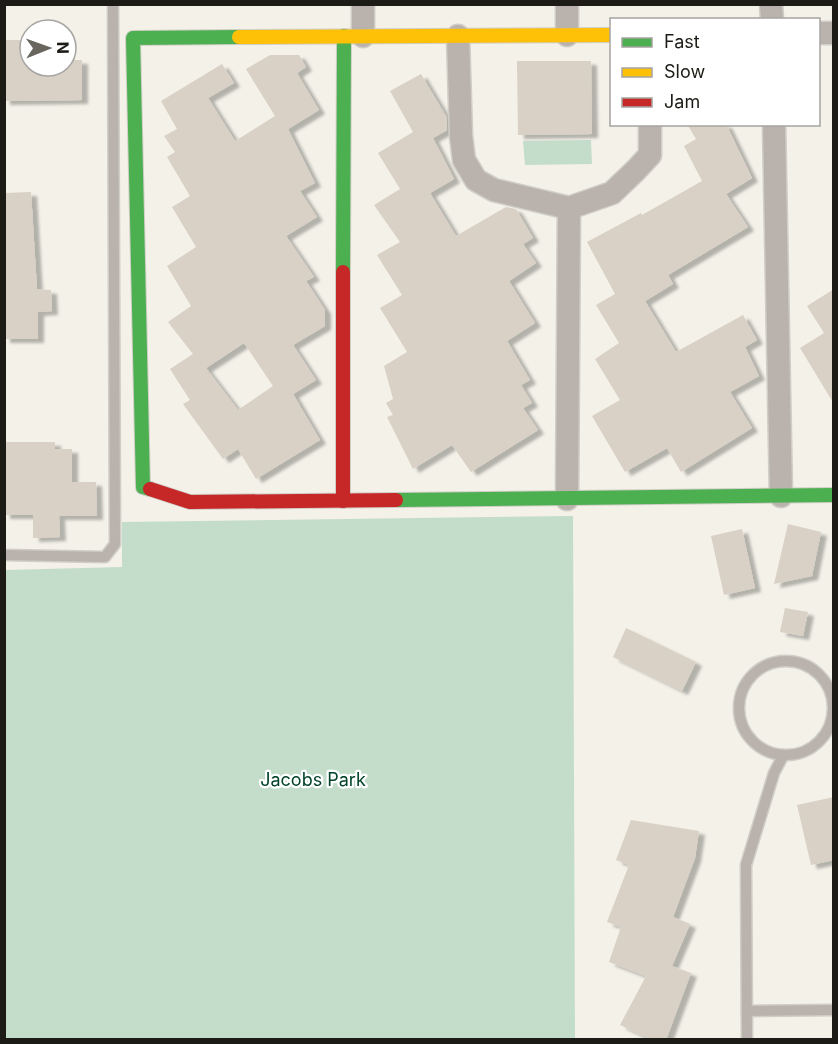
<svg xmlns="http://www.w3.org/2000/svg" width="838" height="1044" font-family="Inter,sans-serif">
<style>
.green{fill:#c4ddcb}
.building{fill:#d9d0c6;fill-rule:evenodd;filter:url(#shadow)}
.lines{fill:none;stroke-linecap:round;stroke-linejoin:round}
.lane-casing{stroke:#d0cec7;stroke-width:13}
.street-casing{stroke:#d0cec7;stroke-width:25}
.fast-casing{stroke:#d0cec7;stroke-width:16}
.slow-casing{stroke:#d0cec7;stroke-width:16}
.jam-casing{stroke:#d0cec7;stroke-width:16}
.lane{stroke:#b9b2ad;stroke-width:10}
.street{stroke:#b9b2ad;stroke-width:22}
.fast{stroke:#4caf50;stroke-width:14}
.slow{stroke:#ffc107;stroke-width:14}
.jam{stroke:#c62828;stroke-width:14}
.labels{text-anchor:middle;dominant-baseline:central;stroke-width:4.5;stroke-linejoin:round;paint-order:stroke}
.park-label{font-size:18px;fill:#00432a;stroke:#fff}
</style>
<defs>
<filter id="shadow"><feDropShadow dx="6" dy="4" stdDeviation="1.5" flood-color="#0004"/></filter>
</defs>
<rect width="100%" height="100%" fill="#f3f1e8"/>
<g class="green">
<polygon points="591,140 592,164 525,165 523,141"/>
<polygon points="573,516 575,1039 5,1039 5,570 122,567 122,522"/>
</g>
<g class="building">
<polygon points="4,40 30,40 30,66 66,66 66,60 82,60 82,100 4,101"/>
<path d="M270,55H299L306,67L297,73L319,110L288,129L315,183L300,191L317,217L286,236L314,277L306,281L325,310V326L293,345L316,380L293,394L320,440L256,479L238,449L223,459L183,404L190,400L170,369L193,354L168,322L191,306L167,266L196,247L172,207L190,196L167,157L175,152L164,136L177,129L161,101L222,64L234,83L208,98L235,141L275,116L246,69ZM244,343L273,386L238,410L206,368Z"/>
<polygon points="517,61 591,61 592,134 518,135"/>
<polygon points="421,74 447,118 447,130 433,138 454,179 430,193 456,236 506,207 516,209 533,238 523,244 536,263 509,281 535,323 507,341 530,380 521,385 532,403 523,408 538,430 471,472 452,445 413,469 387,417 393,415 386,403 393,399 384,366 407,352 380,308 402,295 377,255 400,242 374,205 400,189 378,153 413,132 390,91"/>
<polygon points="687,124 726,124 752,178 726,194 748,227 668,275 673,284 645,301 676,352 743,315 757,340 745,347 759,376 730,392 752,428 681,472 667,448 625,472 592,416 620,400 595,359 619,343 596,305 615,294 587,242 641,213 642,215 702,181 684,146 696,139"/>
<polygon points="31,192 37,289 51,290 52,311 38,312 38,339 4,339 4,193"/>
<polygon points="834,289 834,404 800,348 824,333 807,306"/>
<polygon points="4,442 55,442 55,449 72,449 72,482 96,482 97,516 59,516 60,537 33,538 33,515 4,515"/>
<polygon points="788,524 821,532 812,576 774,584"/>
<polygon points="742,529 755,588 724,595 711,536"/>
<polygon points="785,608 808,612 803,636 780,632"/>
<polygon points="626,628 696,662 682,691 613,657"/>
<polygon points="834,797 834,860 811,865 797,805"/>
<polygon points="631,820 699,831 695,858 673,917 690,924 672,966 691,973 666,1040 652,1040 620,1025 646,976 609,962 621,927 607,922 629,865 616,860"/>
</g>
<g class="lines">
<g class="lane-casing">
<g id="lane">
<polyline points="4,555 105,557 115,544 113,4"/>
<circle cx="786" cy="708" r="47"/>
<polyline points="747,1011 834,1010"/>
<polyline points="747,1040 746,865 774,773 783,756"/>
</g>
</g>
<g class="street-casing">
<g id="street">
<polyline points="567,4 567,35"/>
<polyline points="771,4 772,20"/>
<polyline points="818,33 834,33"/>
<polyline points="363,36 363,4"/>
<polyline points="458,36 461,136 464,160 476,180 494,190 569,208 612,193 635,171 650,155 650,124"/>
<polyline points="774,124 781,496"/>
<polyline points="567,499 569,208"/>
</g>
</g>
<g class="fast-casing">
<g id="fast">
<polyline points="343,272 344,36"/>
<polyline points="150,489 143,487 133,38 239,37"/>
<polyline points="396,500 834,495"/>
</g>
</g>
<g class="slow-casing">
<polyline id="slow" points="239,37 612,35"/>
</g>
<g class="jam-casing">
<g id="jam">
<polyline points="150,489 190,502 396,500"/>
<polyline points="343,501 343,272"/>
</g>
</g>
<use href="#lane" class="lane"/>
<use href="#street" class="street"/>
<use href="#fast" class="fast"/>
<use href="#slow" class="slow"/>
<use href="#jam" class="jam"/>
</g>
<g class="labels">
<g class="park-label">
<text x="313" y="779">Jacobs Park</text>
</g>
</g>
<rect width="838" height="1044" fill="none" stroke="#1d1b15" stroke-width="12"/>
<rect x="610" y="18" width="210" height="108" fill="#ffffff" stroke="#a5a4a1" stroke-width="1.5"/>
<rect x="622" y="38" width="30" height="9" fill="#4caf50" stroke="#a5a4a1" stroke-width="1.5"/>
<text x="664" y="48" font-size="18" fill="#1d1b15">Fast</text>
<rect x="622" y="68" width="30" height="9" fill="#ffc107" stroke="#a5a4a1" stroke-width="1.5"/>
<text x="664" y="78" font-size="18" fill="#1d1b15">Slow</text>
<rect x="622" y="98" width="30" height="9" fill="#c62828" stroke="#a5a4a1" stroke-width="1.5"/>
<text x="664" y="108" font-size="18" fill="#1d1b15">Jam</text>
<g transform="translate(48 48) rotate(89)"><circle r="28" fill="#ffffff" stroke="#a5a4a1" stroke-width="1.5"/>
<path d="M0-4.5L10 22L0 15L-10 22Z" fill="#68665f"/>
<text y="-9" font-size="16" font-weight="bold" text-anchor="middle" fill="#1d1b15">N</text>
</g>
</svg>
